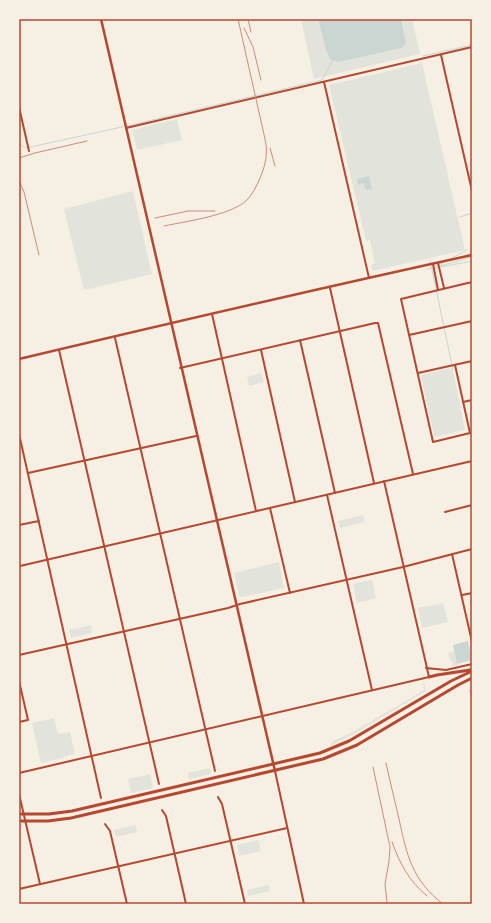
<svg xmlns="http://www.w3.org/2000/svg" width="491" height="923" font-family="Manrope,sans-serif">
<style>
.green{fill:#e2e4dc}
.water{fill:#c9d6d2}
.lines{fill:none;stroke-linecap:round;stroke-linejoin:round}
.stream{stroke:#c9d6d2;stroke-width:1}
.minor{stroke:#b5482f;stroke-width:2}
.secondary{stroke:#b5482f;stroke-width:2.5}
.primary{stroke:#b5482f;stroke-width:3}
.rail{stroke:#cf8b77;stroke-width:1}
.neatline{fill:none;stroke:#b5482f;stroke-width:1.5}
</style>
<rect width="100%" height="100%" fill="#f6efe4"/>
<g class="green">
<polygon points="301,19 412,19 420,54 314,79"/>
<polygon points="422,63 465,250 373,271 371,265 375,263 370,240 366,241 329,85"/>
<polygon points="177,119 182,140 137,150 132,130"/>
<polygon points="133,191 152,274 84,290 64,209"/>
<polygon points="449,368 453,370 465,430 435,437 434,435 421,376 422,375"/>
<polygon points="262,373 264,382 249,386 247,377"/>
<polygon points="363,515 365,522 340,528 338,521"/>
<polygon points="279,562 284,588 242,597 239,596 234,573"/>
<polygon points="372,580 376,598 357,603 353,584"/>
<polygon points="443,603 448,622 422,628 418,608"/>
<polygon points="91,625 92,633 71,638 69,630"/>
<polygon points="454,651 458,665 453,666 448,653"/>
<polygon points="424,682 426,691 354,734 330,746 333,741 353,732 424,690 423,684"/>
<polygon points="54,718 58,734 70,732 75,754 63,757 63,758 41,763 32,723"/>
<polygon points="210,768 211,774 189,779 188,773"/>
<polygon points="150,774 153,788 131,793 128,779"/>
<polygon points="136,825 137,832 116,837 114,830"/>
<polygon points="258,840 261,851 239,856 237,845"/>
<polygon points="269,885 270,891 248,896 247,890"/>
</g>
<g class="water">
<polygon points="318,19 401,19 406,44 401,48 338,62 330,59 327,53"/>
<polygon points="369,176 372,189 366,190 364,183 358,185 357,179"/>
<polygon points="468,641 472,660 457,664 453,645"/>
</g>
<g class="lines">
<g class="stream">
<polyline points="423,56 472,45"/>
<polyline points="19,144 26,148 131,125 322,80 333,60"/>
<polyline points="460,217 472,213"/>
<polyline points="452,258 467,250"/>
<polyline points="430,260 453,370"/>
<polyline points="440,266 472,257"/>
<polyline points="434,267 444,262"/>
<polyline points="435,268 472,261"/>
<polyline points="427,269 432,268"/>
</g>
<g class="minor">
<polyline points="441,55 472,191"/>
<polyline points="324,82 369,278"/>
<polyline points="19,107 29,151"/>
<polyline points="126,128 472,47"/>
<polyline points="438,263 444,288"/>
<polyline points="433,264 438,290"/>
<polyline points="330,288 374,483"/>
<polyline points="212,314 256,511"/>
<polyline points="409,335 472,321"/>
<polyline points="115,338 215,771"/>
<polyline points="300,340 335,493"/>
<polyline points="59,350 159,784"/>
<polyline points="261,350 295,502"/>
<polyline points="455,365 470,433 433,442 401,299 472,282"/>
<polyline points="180,368 375,323 378,323 413,474"/>
<polyline points="418,373 472,361"/>
<polyline points="463,402 472,400"/>
<polyline points="19,434 101,798"/>
<polyline points="28,473 196,436"/>
<polyline points="327,495 372,690"/>
<polyline points="270,508 290,593"/>
<polyline points="445,512 472,505"/>
<polyline points="19,525 39,521"/>
<polyline points="452,554 472,642"/>
<polyline points="20,566 472,461"/>
<polyline points="462,595 472,593"/>
<polyline points="19,655 228,608 240,604 403,567 472,549"/>
<polyline points="426,668 446,670 472,664"/>
<polyline points="19,681 28,720 19,722"/>
<polyline points="275,771 304,904"/>
<polyline points="19,773 429,677 384,481"/>
<polyline points="19,794 40,884"/>
<polyline points="218,797 222,804 245,904"/>
<polyline points="162,810 166,816 186,904"/>
<polyline points="105,824 110,831 127,904"/>
<polyline points="19,889 287,828"/>
</g>
<g class="secondary">
<path d="M101,19C158,270 215,521 275,771"/>
<path d="M19,359C170,323 321,288 472,255"/>
</g>
<g class="primary">
<polyline points="429,677 437,675 470,670"/>
<polyline points="19,814 49,814 72,811 320,753 349,741 451,681 472,671"/>
<polyline points="19,821 48,821 71,818 323,759 357,745 458,685 472,678"/>
</g>
<g class="rail">
<polyline points="248,19 251,32"/>
<polyline points="244,28 253,47 261,80"/>
<polyline points="270,148 275,166"/>
<polyline points="19,158 35,153 87,141"/>
<polyline points="19,180 24,192 39,255"/>
<polyline points="155,218 188,211 215,211"/>
<path d="M164,226C187,221 228,216 246,201C252,195 257,186 260,178C266,164 268,153 265,139L238,19"/>
<polyline points="470,690 472,701"/>
<path d="M386,763C390,782 395,801 399,819C407,856 412,880 443,904"/>
<polyline points="373,767 390,847 389,861 385,884 387,902"/>
<path d="M392,842C400,864 409,881 427,896"/>
</g>
</g>
<rect width="491" height="923" fill="none" stroke="#f6efe4" stroke-width="40"/>
<rect x="20" y="20" width="451" height="883" class="neatline"/>
</svg>
